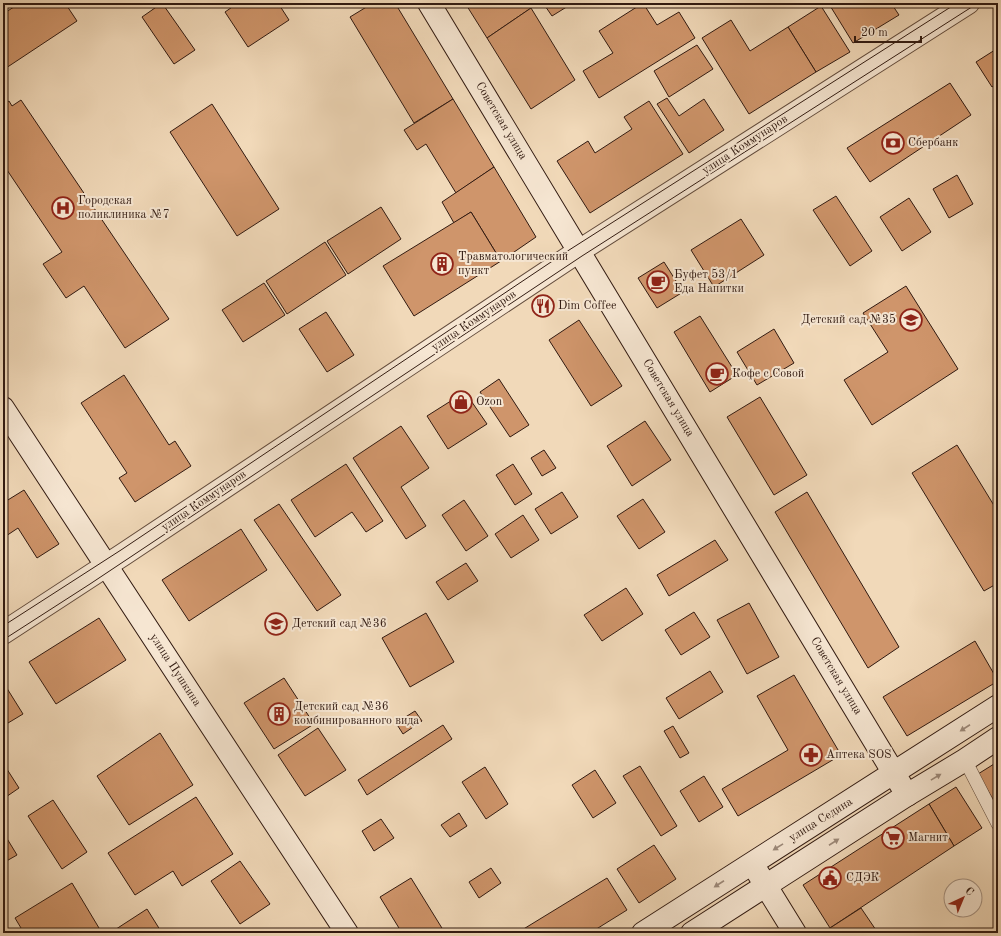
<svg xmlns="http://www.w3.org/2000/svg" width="1001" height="936" font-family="'Old Standard TT',serif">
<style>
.building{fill:#cf956b;stroke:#311a11}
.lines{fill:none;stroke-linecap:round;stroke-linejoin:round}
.lane-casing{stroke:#614a3b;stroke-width:14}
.street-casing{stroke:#614a3b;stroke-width:24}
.secondary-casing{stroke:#311a11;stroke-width:24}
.lane{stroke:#f6e6d2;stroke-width:13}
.street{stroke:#f6e6d2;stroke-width:22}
.secondary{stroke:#f6e6d2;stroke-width:22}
.tram{stroke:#311a11;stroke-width:1}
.oneway{fill:#9d8a7b}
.labels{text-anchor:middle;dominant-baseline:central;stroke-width:4;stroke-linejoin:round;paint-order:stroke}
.street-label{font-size:12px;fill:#311a11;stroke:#f6e6d2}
.poi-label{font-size:12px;fill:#311a11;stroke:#f6e6d2;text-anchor:start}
</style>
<rect width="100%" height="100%" fill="#f1d9b9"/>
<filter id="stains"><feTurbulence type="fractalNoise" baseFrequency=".005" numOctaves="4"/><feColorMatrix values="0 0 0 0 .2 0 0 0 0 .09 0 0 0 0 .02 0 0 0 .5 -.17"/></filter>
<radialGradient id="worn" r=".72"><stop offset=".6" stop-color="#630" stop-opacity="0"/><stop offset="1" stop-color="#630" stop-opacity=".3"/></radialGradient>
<g class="building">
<polygon points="20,3 65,3 77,21 3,70 3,14"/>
<polygon points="162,3 195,50 174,64 142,17"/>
<polygon points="238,3 278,3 289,20 248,47 225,12"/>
<polygon points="373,3 395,3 453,99 414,123 350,17"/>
<polygon points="465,3 528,3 531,8 487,38"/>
<polygon points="543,3 573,3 552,16"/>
<polygon points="643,3 657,25 679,12 695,38 599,98 583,71 613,53 599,31"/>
<polygon points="831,3 891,3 899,15 853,43 829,4"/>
<polygon points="821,6 850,52 816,72 788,27"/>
<polygon points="531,8 575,80 531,109 487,38"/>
<polygon points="731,20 750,51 788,27 816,72 749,114 702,38"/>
<polygon points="697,45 713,69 669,97 654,71"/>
<polygon points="998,48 998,83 992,87 976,62"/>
<polygon points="950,83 971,115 870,182 847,148"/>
<polygon points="667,98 679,116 704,99 724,130 689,153 657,104"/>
<polygon points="453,99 494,167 456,193 426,144 417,150 404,130"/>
<polygon points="21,100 169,319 125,348 84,286 66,298 43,264 62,252 3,164 3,105 9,101 12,106"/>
<polygon points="649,101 683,154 590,213 557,161 588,141 595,153 632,129 624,117"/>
<polygon points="212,104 279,209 237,236 170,132"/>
<polygon points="494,167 536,237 501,261 471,212 454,223 442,202"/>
<polygon points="957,175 973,204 949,218 933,189"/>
<polygon points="836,196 872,251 850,266 813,210"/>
<polygon points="909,198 931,232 902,251 880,217"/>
<polygon points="381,207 401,239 348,274 327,241"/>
<polygon points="471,212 501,261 414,316 383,266"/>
<polygon points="741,219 764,255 714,287 691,250"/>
<polygon points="325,242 346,275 287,314 266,281"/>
<polygon points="664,262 683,292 657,308 638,278"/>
<polygon points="264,283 285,315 243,342 222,310"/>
<polygon points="906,286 958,369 872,425 844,380 888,352 863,313"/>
<polygon points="326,312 354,355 327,372 299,329"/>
<polygon points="700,316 737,375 710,392 674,332"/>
<polygon points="579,320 622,386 591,406 549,340"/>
<polygon points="774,329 794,363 757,385 737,352"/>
<polygon points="124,375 169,445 175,441 191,466 135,502 119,478 127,473 81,403"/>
<polygon points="499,379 529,425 510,437 480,392"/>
<polygon points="465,392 487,424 448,449 427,416"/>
<polygon points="760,397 807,475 774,495 727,417"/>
<polygon points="645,421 671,460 632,486 607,446"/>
<polygon points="401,426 429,468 401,487 426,526 406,539 353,458"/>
<polygon points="957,445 998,512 998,583 984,591 912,473"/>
<polygon points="544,450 556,468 542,476 531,458"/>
<polygon points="346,464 383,521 366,532 352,512 315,537 291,500"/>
<polygon points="513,464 532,494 515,505 496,475"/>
<polygon points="24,490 59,544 37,558 18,528 3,538 3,503"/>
<polygon points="562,492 578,517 551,534 535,509"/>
<polygon points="807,492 899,647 868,668 775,512"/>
<polygon points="643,499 665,532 639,549 617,516"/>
<polygon points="464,500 488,536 466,551 442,515"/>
<polygon points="279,504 341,595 317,611 254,520"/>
<polygon points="523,515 539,540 511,558 495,534"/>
<polygon points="241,529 267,570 189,621 162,580"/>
<polygon points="715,540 728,560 669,596 657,575"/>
<polygon points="466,563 478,581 448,600 436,582"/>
<polygon points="626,588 643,614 602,641 584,615"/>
<polygon points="749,603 779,657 747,674 717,620"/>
<polygon points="694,612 710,637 681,655 665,630"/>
<polygon points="426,613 454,662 410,687 382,638"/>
<polygon points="99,618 126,660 56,704 29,662"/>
<polygon points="975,641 998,681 907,736 883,697"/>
<polygon points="710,671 723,692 679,719 666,698"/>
<polygon points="794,675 841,755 738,816 722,789 788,750 757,696"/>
<polygon points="284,678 314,724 274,749 244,703"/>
<polygon points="3,682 23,714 3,726"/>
<polygon points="415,711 422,721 403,734 396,723"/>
<polygon points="443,725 452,739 367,795 358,780"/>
<polygon points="673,726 689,753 680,758 664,731"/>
<polygon points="318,728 346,770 305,796 278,755"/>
<polygon points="160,733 193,785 129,825 97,776"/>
<polygon points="3,763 19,788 3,799"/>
<polygon points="994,764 998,770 998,798 994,801 978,774"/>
<polygon points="640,766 677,826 661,836 623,776"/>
<polygon points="485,767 508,804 486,819 462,782"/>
<polygon points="595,770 616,803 593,818 572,785"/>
<polygon points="704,776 723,807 699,822 680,791"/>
<polygon points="956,787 982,828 954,846 929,804"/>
<polygon points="196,797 233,854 182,886 173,871 135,895 108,853"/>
<polygon points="53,800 87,852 62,869 28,816"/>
<polygon points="929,804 954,846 830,928 803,885"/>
<polygon points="459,813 467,826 450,837 441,825"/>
<polygon points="381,819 394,838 374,851 362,831"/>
<polygon points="3,832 17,855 3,863"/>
<polygon points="654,845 676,879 639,903 617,869"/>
<polygon points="240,861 270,904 240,924 211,881"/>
<polygon points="491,868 501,883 479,898 469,882"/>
<polygon points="411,878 445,933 402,933 380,897"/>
<polygon points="607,878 627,910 590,933 517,933"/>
<polygon points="72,883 99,928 91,933 24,933 15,918"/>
<polygon points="861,908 878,933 824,933 830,928"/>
<polygon points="147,909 162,933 110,933"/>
</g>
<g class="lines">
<g class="lane-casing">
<polyline id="lane" points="965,760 998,824"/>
</g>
<g class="street-casing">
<polyline id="street" points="3,633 124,554 579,251 968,3"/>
</g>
<g class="secondary-casing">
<g id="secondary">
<polyline points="429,3 907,795"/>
<polyline points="3,408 347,933"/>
<polyline points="758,873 795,933"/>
<polyline points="643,933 998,706"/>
<polyline points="692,933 907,795 965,760 998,738"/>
</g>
</g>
<use href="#lane" class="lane"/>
<use href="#street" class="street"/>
<use href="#secondary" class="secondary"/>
<g class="tram">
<polyline points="3,626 121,550 566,252 957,3"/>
<polyline points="3,640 90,584 582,256 978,3"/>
</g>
</g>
<defs><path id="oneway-solid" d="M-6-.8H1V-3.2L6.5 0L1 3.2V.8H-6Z"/></defs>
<g class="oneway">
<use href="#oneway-solid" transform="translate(965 728) rotate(147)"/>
<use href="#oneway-solid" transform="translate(936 777) rotate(-31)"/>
<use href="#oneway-solid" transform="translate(834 842) rotate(-33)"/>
<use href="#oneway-solid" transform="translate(778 847) rotate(148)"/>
<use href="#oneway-solid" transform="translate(719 884) rotate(147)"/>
</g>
<defs>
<g id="bank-ring" transform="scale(1.15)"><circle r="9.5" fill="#f6e6d2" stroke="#8f2418" stroke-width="1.5"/><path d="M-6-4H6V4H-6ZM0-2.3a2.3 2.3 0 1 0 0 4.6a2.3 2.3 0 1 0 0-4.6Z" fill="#8f2418"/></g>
<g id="hospital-ring" transform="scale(1.15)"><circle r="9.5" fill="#f6e6d2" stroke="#8f2418" stroke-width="1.5"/><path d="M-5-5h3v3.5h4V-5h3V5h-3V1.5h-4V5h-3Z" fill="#8f2418"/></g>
<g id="building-ring" transform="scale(1.15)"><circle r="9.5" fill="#f6e6d2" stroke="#8f2418" stroke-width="1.5"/><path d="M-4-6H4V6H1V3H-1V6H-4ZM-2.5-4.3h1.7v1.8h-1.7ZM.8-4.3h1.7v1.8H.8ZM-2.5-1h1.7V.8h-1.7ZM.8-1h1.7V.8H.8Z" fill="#8f2418"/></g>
<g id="cafe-ring" transform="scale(1.15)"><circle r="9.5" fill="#f6e6d2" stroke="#8f2418" stroke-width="1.5"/><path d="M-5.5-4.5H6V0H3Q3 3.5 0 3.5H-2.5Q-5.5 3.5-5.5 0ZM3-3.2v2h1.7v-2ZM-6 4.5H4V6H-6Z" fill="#8f2418"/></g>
<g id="restaurant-ring" transform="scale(1.15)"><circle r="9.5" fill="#f6e6d2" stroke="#8f2418" stroke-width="1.5"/><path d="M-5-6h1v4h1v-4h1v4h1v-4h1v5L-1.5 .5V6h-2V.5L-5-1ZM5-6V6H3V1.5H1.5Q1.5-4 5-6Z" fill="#8f2418"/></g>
<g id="school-ring" transform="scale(1.15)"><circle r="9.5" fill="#f6e6d2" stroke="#8f2418" stroke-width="1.5"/><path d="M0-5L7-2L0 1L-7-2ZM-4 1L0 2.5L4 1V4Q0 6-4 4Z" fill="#8f2418"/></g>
<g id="shop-ring" transform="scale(1.15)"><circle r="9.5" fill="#f6e6d2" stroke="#8f2418" stroke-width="1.5"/><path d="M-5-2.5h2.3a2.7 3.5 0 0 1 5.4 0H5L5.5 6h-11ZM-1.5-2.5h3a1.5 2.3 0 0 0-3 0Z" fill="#8f2418"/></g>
<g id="pharmacy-ring" transform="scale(1.15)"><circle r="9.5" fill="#f6e6d2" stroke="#8f2418" stroke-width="1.5"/><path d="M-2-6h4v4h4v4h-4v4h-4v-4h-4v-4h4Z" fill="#8f2418"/></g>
<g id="supermarket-ring" transform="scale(1.15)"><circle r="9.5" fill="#f6e6d2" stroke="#8f2418" stroke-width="1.5"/><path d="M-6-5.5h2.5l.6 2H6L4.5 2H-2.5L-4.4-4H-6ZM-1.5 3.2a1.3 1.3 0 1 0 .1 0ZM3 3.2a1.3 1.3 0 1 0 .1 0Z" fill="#8f2418"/></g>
<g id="civic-ring" transform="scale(1.15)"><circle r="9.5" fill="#f6e6d2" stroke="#8f2418" stroke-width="1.5"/><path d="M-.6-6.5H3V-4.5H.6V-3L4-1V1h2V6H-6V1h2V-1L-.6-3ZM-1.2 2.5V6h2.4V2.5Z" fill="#8f2418"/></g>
</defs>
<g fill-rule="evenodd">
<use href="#bank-ring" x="893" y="143"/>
<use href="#hospital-ring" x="63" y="208"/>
<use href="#building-ring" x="442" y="264"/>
<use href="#cafe-ring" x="658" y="282"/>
<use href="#restaurant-ring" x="543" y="306"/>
<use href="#school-ring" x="911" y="320"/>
<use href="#cafe-ring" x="717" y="374"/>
<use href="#shop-ring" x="461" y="402"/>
<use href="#school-ring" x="276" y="624"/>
<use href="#building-ring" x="279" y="714"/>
<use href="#pharmacy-ring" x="811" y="755"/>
<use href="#supermarket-ring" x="893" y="838"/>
<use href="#civic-ring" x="830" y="878"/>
</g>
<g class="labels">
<g class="street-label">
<text transform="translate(501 121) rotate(59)">Советская улица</text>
<text transform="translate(745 145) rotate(-33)">улица Коммунаров</text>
<text transform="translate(474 321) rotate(-34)">улица Коммунаров</text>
<text transform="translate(668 398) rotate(59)">Советская улица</text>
<text transform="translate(204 501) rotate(-34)">улица Коммунаров</text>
<text transform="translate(175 670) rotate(57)">улица Пушкина</text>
<text transform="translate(836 676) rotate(59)">Советская улица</text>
<text transform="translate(821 820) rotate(-32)">улица Седина</text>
</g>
<g class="poi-label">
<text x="908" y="143">Сбербанк</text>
<text x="78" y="201">Городская<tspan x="78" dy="14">поликлиника №7</tspan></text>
<text x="458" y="257">Травматологический<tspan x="458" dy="14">пункт</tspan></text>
<text x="674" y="275">Буфет 53/1<tspan x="674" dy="14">Еда Напитки</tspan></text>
<text x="558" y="306">Dim Coffee</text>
<text x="896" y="320" text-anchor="end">Детский сад №35</text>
<text x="732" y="374">Кофе с Совой</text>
<text x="476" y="402">Ozon</text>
<text x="292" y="624">Детский сад №36</text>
<text x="294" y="707">Детский сад №36<tspan x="294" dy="14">комбинированного вида</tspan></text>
<text x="826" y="755">Аптека SOS</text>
<text x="908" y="838">Магнит</text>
<text x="846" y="878">СДЭК</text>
</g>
</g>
<rect width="1001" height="936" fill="none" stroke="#f1d9b9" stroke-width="16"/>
<rect x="4" y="4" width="993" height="928" fill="none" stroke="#311a11" stroke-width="2"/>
<rect x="8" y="8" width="985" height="920" fill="none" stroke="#311a11"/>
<g transform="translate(963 898) rotate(44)"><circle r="19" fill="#f6e6d2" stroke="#a79485"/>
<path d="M0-3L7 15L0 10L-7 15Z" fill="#8f2418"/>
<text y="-6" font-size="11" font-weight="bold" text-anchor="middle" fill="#311a11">С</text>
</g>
<path d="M855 36v6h66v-6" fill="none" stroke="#311a11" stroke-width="2"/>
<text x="861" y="36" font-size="12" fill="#311a11" stroke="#f6e6d2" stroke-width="3" paint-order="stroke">20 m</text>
<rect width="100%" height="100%" filter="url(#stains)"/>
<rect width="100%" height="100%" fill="url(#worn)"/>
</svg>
